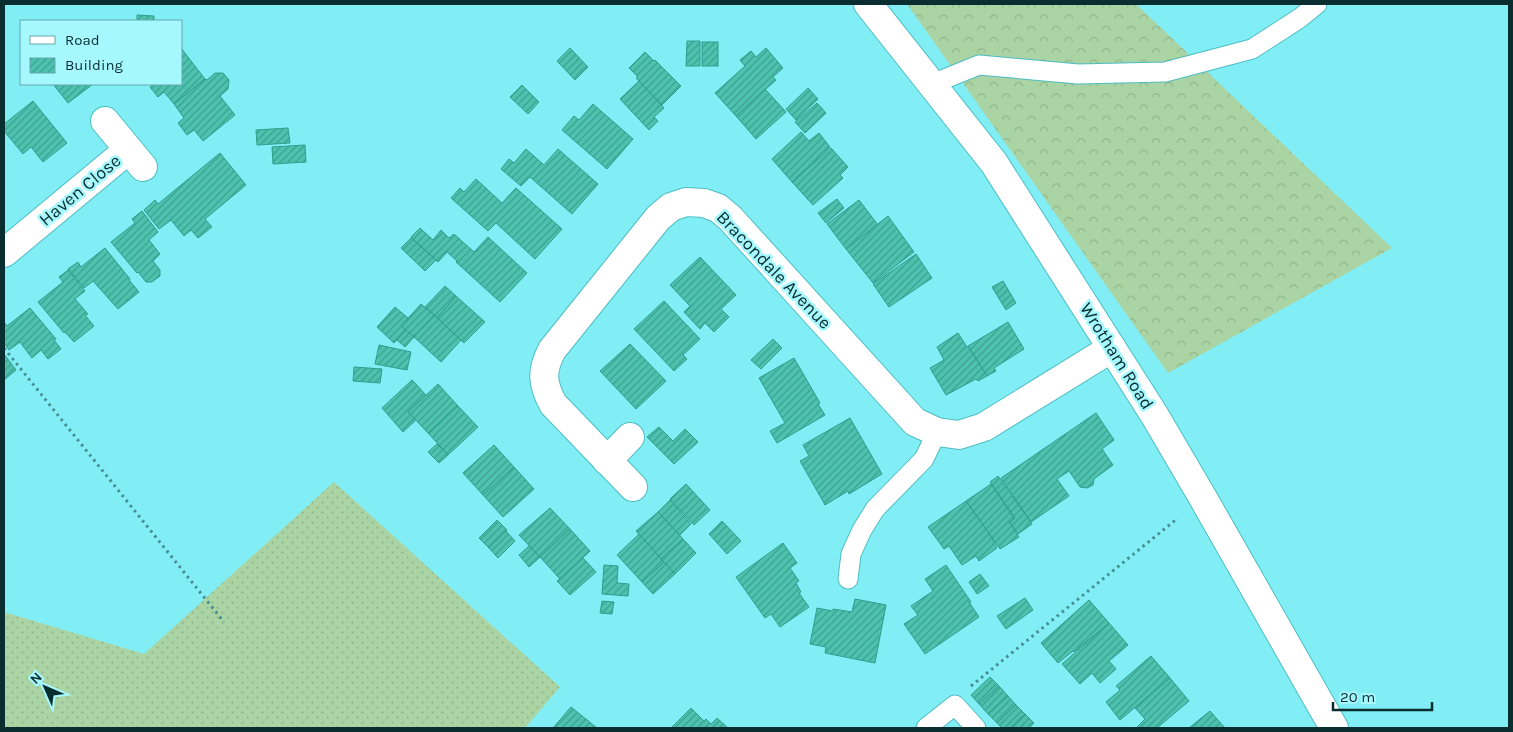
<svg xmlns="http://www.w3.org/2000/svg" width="1513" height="732" font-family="Karla,sans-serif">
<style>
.grass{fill:url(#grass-dots)}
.forest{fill:url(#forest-crowns)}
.building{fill:url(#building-hatch);stroke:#2e9e8d}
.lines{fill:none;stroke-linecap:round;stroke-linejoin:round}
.service-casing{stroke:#4dbdc4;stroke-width:21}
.minor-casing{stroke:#4dbdc4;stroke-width:30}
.primary-casing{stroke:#4dbdc4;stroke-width:30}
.path{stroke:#458d91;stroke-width:3;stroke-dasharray:2.5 4;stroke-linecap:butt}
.service{stroke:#fff;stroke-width:19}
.minor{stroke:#fff;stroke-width:28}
.primary{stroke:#fff;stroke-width:28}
.labels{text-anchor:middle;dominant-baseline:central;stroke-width:5;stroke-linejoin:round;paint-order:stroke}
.street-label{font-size:18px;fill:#0a2e30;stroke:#a5f8fd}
</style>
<defs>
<pattern id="grass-dots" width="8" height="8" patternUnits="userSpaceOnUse" patternTransform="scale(1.25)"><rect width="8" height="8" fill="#aad4a3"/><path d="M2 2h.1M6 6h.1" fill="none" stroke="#91b68d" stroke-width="1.8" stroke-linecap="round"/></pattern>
<pattern id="forest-crowns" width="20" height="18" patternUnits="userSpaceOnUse" patternTransform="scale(1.25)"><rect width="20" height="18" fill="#aad4a3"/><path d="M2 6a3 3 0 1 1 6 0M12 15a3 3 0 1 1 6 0" fill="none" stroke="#91b68d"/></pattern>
<pattern id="building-hatch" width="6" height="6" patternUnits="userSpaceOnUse" patternTransform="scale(1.25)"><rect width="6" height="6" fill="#4dc2af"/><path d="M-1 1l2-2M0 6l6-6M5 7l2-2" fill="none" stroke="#3e9e8f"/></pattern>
</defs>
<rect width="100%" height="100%" fill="#81eef5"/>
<polygon class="grass" points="334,482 560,687 525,728 4,728 4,612 144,654"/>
<polygon class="forest" points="907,4 1136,4 1392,248 1168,373"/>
<g class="building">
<polygon points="137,15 154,16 154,21 137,21"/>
<polygon points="687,41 700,41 700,66 686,66"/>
<rect x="702" y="42" width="16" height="24"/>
<polygon points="181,48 205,79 174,104 164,92 158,97 150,87 154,84 181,84"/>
<polygon points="570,48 588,67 575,80 557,61"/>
<polygon points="766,48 783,68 773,77 776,80 736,116 715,93 745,66 740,60 751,51 756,57"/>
<polygon points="645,52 654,61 655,60 681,86 662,105 636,78 638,77 629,68"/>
<polygon points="215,73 223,73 229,80 228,89 220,96 235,115 203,141 194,130 187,135 178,123 184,118 174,104 205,79 207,80"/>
<polygon points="639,81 664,108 654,117 658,121 649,130 620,99"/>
<polygon points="53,84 93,84 68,103"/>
<polygon points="522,85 539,102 528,114 510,97"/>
<polygon points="808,88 818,99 796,120 786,109"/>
<polygon points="765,89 786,112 756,139 736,116"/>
<polygon points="33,101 67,143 43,162 31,147 23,154 4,131 4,124"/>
<polygon points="817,103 826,113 805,133 795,122"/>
<polygon points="593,104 633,139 607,169 562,130 574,116 579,120"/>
<polygon points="288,128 290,143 257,145 256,130"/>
<polygon points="801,132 809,141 819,133 830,147 792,182 772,159"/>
<polygon points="305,145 306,162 273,164 272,147"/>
<polygon points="831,148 848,167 840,175 843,178 813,205 792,182"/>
<polygon points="526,149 544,165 558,149 598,184 572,214 530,177 521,186 501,169 509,159 514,163"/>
<polygon points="220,153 246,185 205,219 212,227 198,238 191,230 184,236 171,220 159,229 144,210 155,200 158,204"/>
<polygon points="476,179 502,203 516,188 562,229 535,259 496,223 488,231 451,198 460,188 464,192"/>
<polygon points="837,199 844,208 826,223 818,213"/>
<polygon points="859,200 878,225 846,249 827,224"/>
<polygon points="142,211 158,232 149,240 160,254 153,261 160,270 160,276 152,282 146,282 138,272 137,273 111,242 135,223 132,219"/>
<polygon points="888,216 914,252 873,283 846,249"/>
<polygon points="420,228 433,240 441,230 449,238 454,234 474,252 488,237 527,273 500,302 456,262 457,261 447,252 438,262 411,237"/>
<polygon points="411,238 436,260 425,271 401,248"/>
<polygon points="105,248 130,279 129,280 139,292 118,309 93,281 84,288 68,269 78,262 81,267"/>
<polygon points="916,254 932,278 889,307 873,284"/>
<polygon points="700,257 736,295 721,309 729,317 714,332 705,323 700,329 684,312 690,306 670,285"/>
<polygon points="68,270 85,291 75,299 88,314 85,315 94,326 74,342 65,332 64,333 38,302 63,282 59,277"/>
<polygon points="1003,281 1016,303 1006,310 992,287"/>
<polygon points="445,286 456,296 437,318 425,307"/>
<polygon points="456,296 485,322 464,343 437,318"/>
<polygon points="664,301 700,339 683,355 687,359 674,371 634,329"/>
<polygon points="421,304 434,315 414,337 401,326"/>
<polygon points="395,307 408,318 401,326 406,330 394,343 377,327"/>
<polygon points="30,308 56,339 54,340 61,349 48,359 41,350 32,358 20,342 9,350 4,343 4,322 7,326"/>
<polygon points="434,315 461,340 441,362 414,337"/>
<polygon points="1008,322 1024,349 994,368 996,371 987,376 968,346"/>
<polygon points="406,330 414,337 405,347 397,340"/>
<polygon points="958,333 967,347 968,346 987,376 978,381 976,379 946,395 930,368 944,360 937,347"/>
<polygon points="773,339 782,348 761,369 751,360"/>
<polygon points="630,344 666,381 636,409 600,371"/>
<polygon points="379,345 411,352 407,370 375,364"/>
<polygon points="4,354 16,370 4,380"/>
<polygon points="794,358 820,403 818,404 825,415 777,443 770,431 785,423 759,378"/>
<polygon points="354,367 382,369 380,383 353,381"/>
<polygon points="412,380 426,395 408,412 416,420 403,432 382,408"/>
<polygon points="438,384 458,406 428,433 408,412"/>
<polygon points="458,406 478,427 448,455 428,433"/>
<polygon points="1096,413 1114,440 1102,449 1113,465 1094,479 1093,485 1087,488 1080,487 1069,471 1057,479 1069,496 1031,522 1001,478"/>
<polygon points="850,418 882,474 849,494 848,491 825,505 800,461 809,456 803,445"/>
<polygon points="659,427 673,441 685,429 698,442 674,464 647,437"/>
<polygon points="437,444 448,455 439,463 428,452"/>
<polygon points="494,445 514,467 483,495 463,473"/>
<polygon points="514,467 534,489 503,517 483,495"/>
<polygon points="998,476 1032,524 1018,534 1010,522 1015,518 990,482"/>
<polygon points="686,484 710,510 694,525 670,499"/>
<polygon points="991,484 1014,518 1009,522 1019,537 1000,549 966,501"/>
<polygon points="670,500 691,524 680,535 658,512"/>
<polygon points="966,501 990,535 997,548 979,561 976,556 962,565 949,546 944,549 928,527"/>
<polygon points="550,508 570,529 540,557 519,535"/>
<polygon points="658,512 683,539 661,559 636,531"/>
<polygon points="497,520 507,530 489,548 479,538"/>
<polygon points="722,521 741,541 727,554 709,534"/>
<polygon points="570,529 590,551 560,579 540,557"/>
<polygon points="506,531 515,541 498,558 489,548"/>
<polygon points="639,534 664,562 642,582 617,555"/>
<polygon points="683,539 696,553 675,574 661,559"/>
<polygon points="783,543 797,563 790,568 799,581 796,583 801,592 799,593 809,607 780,627 771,614 765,618 736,577"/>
<polygon points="529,546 540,557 529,567 519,555"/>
<polygon points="583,558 596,572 570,595 557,581"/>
<polygon points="664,562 675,574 653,594 642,582"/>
<polygon points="604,565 618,566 617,583 629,584 628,596 602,594"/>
<polygon points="946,565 971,602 969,602 979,617 925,654 904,624 918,615 911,606 933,591 925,579"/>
<polygon points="980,574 989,586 977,594 969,582"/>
<polygon points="1025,598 1033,610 1006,629 997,616"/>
<polygon points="855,599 886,605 875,663 825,653 826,647 810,644 817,608 833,611 833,609 852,612"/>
<polygon points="1089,600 1109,623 1074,652 1073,651 1058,663 1041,643"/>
<polygon points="602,601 614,602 612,614 600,613"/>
<polygon points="1109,623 1128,645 1109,661 1116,669 1100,683 1092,673 1080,684 1062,664"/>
<polygon points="1151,656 1170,678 1120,720 1106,702 1120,690 1116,686"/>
<polygon points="990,677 999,686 979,704 971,695"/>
<polygon points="1170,678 1189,701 1157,728 1136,728 1145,719 1135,708"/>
<polygon points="999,686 1008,696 988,714 979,704"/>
<polygon points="1008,696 1016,705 997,723 988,714"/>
<polygon points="1016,705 1025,714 1010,728 1002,728 997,723"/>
<polygon points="571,707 597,728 553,728"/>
<polygon points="691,708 704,721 706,719 711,724 717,718 728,728 671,728"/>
<polygon points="1210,711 1225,728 1189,728"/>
<polygon points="1025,714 1034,723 1029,728 1010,728"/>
</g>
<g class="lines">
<g class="service-casing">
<g id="service">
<polyline points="932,84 979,65 1078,74 1165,72 1252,49 1300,18 1317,4"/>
<polyline points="848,579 851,554 862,530 875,509 924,459 937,432"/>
<polyline points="926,728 955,705 976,728"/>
</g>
</g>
<g class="minor-casing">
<g id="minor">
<polyline points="105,121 143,167"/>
<polyline points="4,253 128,150"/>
<polyline points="607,461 630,437"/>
<path d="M633,487L553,404C542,383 541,371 552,350L658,218L671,207L686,202L704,203L718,208L730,218L915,422L937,432L959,435L984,427L1112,348"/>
</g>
</g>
<g class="primary-casing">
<polyline id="primary" points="868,4 994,163 1155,416 1203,498 1334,728"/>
</g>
<g class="path">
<polyline points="4,348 224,622"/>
<polyline points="971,686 1178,518"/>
</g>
<use href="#service" class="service"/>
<use href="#minor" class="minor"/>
<use href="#primary" class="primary"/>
</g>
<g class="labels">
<g class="street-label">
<text transform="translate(80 190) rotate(-40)">Haven Close</text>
<text transform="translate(774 270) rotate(46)">Bracondale Avenue</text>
<text transform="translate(1117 356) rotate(58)">Wrotham Road</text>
</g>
</g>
<rect width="1513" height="732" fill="none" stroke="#0a2e30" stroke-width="10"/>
<rect x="20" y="20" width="162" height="65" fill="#a5f8fd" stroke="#67a7ab"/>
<rect x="30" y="36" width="25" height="8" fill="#ffffff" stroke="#67a7ab"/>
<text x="65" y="45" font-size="15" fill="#0a2e30">Road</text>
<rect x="30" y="58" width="25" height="15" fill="url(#building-hatch)" stroke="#67a7ab"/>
<text x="65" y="70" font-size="15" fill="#0a2e30">Building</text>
<g transform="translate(45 687) rotate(315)" stroke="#a5f8fd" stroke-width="4" paint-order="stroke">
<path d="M0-4L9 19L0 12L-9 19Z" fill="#0a2e30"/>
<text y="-8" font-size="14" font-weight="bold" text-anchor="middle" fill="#0a2e30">N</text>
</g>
<path d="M1333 702v8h99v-8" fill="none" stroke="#0a2e30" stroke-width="2.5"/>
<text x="1340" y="702" font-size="15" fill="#0a2e30" stroke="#a5f8fd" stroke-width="4" paint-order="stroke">20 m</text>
</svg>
